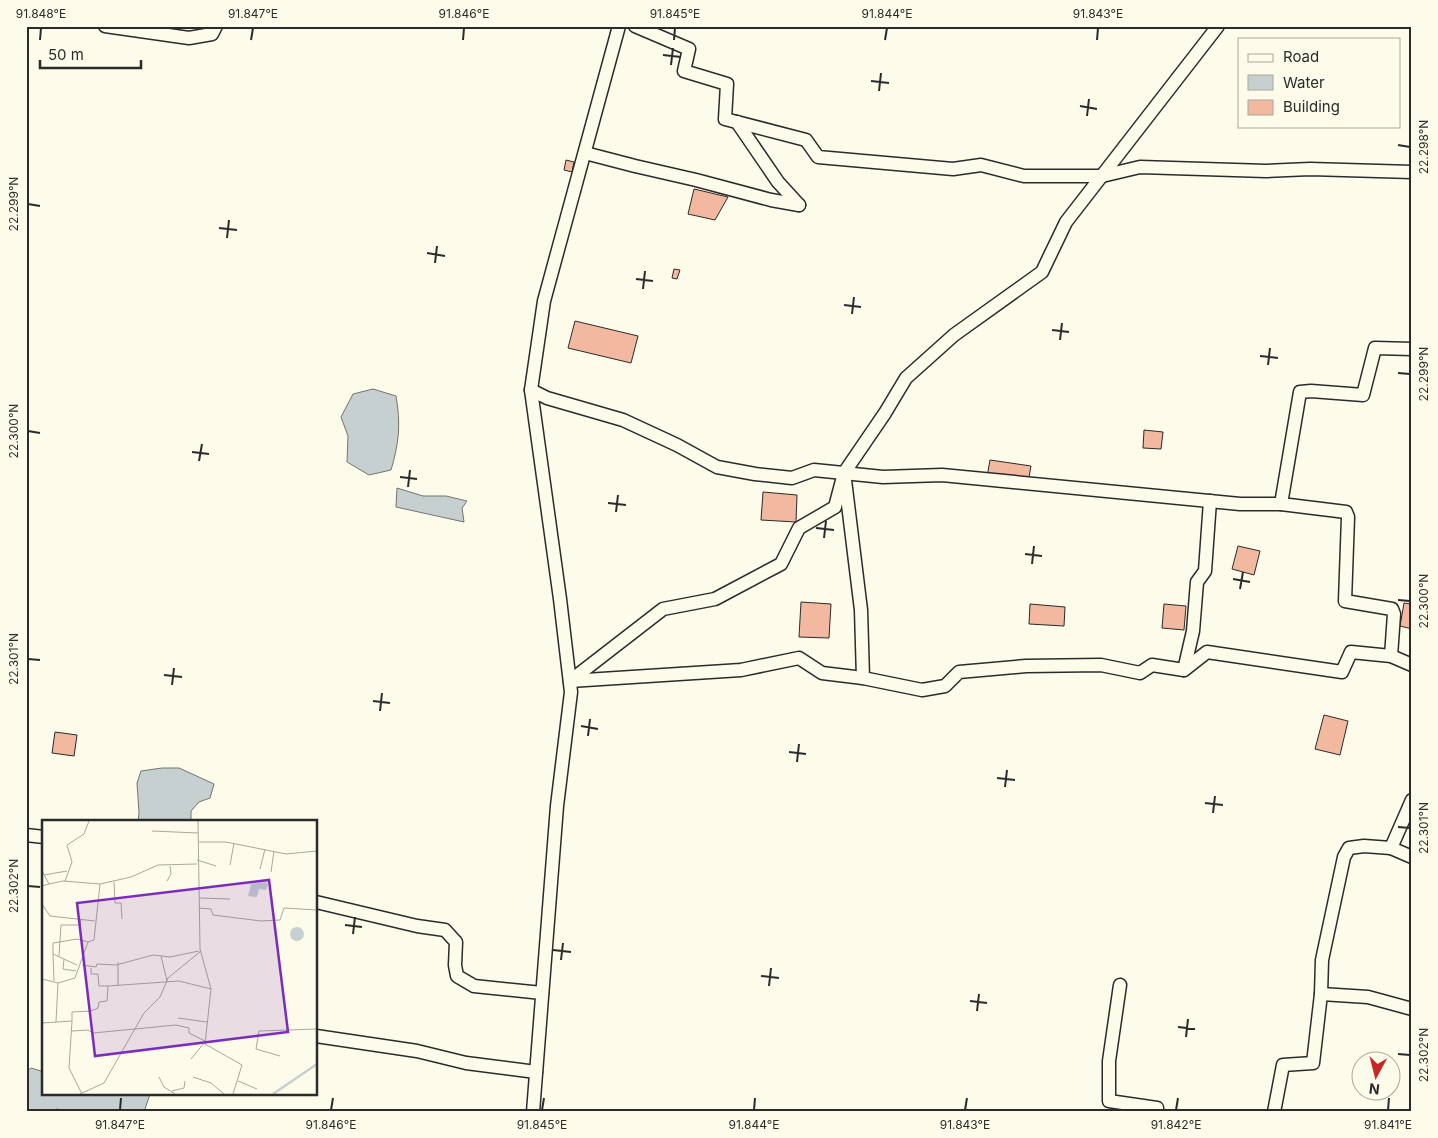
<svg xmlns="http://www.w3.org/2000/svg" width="1438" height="1138" font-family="Inter,sans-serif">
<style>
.water{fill:#c7d0d0;stroke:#74746e}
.building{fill:#f2b8a0;stroke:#2b2b2b}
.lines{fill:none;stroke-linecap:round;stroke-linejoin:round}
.street-casing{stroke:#2b2b2b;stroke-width:15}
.street{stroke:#fdfbea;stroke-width:12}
.ticks{fill:none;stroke:#2b2b2b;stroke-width:2}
.inset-river{fill:none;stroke:#c7d0d0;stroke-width:2.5}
.inset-road{fill:none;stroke:#a9a89e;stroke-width:1}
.view{fill:#7b2cbf;fill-opacity:0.15;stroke:#7b2cbf;stroke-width:2.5}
.inset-edge{fill:none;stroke:#2b2b2b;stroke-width:2.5}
.neatline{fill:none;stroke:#2b2b2b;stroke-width:2}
.ticks-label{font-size:12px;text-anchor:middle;fill:#2b2b2b}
</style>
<rect width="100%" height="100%" fill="#fdfbea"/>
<g class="water">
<path d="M373,389L396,396C401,424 399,443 391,470L369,475L347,462L348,436L341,417L353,394Z"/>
<polygon points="397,488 423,496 446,496 467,501 462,508 464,522 396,507"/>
<polygon points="162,768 179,768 214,784 210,798 199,802 191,811 191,822 138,822 139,813 137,783 141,771"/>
<polygon points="31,1068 44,1072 44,1094 150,1094 144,1112 80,1112 56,1109 53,1112 26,1112 26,1072"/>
</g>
<g class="building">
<polygon points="566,160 574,162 572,172 564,170"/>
<polygon points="694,189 728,197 715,220 688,214"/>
<polygon points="674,269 680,270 677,279 672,278"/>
<polygon points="575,321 638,336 631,363 568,348"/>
<polygon points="1144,430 1163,432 1161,449 1143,448"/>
<polygon points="990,460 1031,466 1028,483 987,477"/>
<polygon points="763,492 797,495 796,522 761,520"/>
<polygon points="1238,546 1260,551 1254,575 1232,569"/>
<polygon points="801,602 831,604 829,638 799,637"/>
<polygon points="1404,603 1412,604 1412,629 1400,626"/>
<polygon points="1030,604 1065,607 1064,626 1029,624"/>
<polygon points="1164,604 1186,606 1184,630 1162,628"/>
<polygon points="1324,715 1348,721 1340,755 1315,749"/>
<polygon points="55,732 77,735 74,756 52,753"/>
</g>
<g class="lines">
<g class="street-casing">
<g id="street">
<polyline points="105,26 189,38 212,34 216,26"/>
<polyline points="619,26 544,301 531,390 547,398 623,420 677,445 717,467 755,474 792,478 814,470 883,477 942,475 1240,504 1281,504 1300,392 1311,391 1363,395 1375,348 1412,349"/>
<polyline points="635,26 689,49 684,71 727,84 725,119 806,140 818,157 953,169 981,165 1024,176 1102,176 1140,167 1266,171 1310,169 1412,172"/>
<polyline points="737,122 778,182 799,205"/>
<polyline points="585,153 635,166 696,180 771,200 799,205"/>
<polyline points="531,390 560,599 571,692 557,806 533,1112"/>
<polyline points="845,480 861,610 863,678"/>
<polyline points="1281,504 1346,512 1348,517 1345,601 1392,609 1394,614 1391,656"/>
<polyline points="1184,670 1193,631 1197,582 1205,571 1210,501"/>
<polyline points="570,681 663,609 715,599 781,564 799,528 835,507 844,473 885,413 906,378 954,335 1042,272 1066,222 1218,26"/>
<polyline points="570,681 741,670 799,658 822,673 863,678 922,690 945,686 959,672 1026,666 1101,665 1140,673 1152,665 1184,670 1207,652 1342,672 1351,652 1391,656 1412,665"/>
<polyline points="26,835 44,837"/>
<polyline points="1391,848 1412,857"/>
<polyline points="316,902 417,926 445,930 456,942 455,965 457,976 474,986 542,993"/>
<polyline points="1120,985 1109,1061 1109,1101 1157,1108 1157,1112"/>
<polyline points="1321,994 1368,997 1412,1009"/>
<polyline points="316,1036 417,1051 466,1063 536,1072"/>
<polyline points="1274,1112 1283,1065 1313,1063 1321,994 1322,960 1344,857 1349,848 1364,846 1391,848 1412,800"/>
</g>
</g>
<use href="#street" class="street"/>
</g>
<path class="ticks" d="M40,40L41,28M251,40L253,28M463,40L464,28M674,40L675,28M885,40L887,28M1097,40L1098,28M663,55L681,57M671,65L673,48M871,81L889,83M879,91L881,73M1080,106L1097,109M1087,116L1089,99M1398,145L1410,147M28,204L40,206M219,228L237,230M227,238L229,220M427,253L445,256M435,263L437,246M636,279L653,281M643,289L645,271M844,305L861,307M852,314L854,297M1052,330L1069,332M1060,340L1062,323M1260,356L1278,358M1268,365L1270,348M1398,373L1410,374M28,431L40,433M192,452L209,454M199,461L202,444M400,477L417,479M408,487L410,470M608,503L626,505M616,512L618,495M816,528L834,530M824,538L826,521M1025,554L1042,556M1032,564L1034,546M1233,579L1250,582M1240,589L1243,572M1398,600L1410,601M28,659L40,660M164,675L182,677M172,685L174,668M373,701L390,703M380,711L382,693M581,726L598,729M588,736L590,719M789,752L806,754M797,762L799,744M997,778L1015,780M1005,787L1007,770M1205,803L1223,805M1213,813L1215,796M1398,827L1410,828M28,886L40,887M345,925L362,927M353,934L355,917M553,950L571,952M561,960L563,943M761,976L779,978M769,986L771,968M970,1001L987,1003M977,1011L979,994M1178,1027L1195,1029M1186,1037L1188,1019M1398,1054L1410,1055M120,1110L121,1098M331,1110L333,1098M542,1110L544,1098M754,1110L755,1098M965,1110L967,1098M1176,1110L1178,1098M1388,1110L1389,1098"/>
<g transform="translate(42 820)">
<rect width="275" height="275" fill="#fdfbea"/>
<path d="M223,62L226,64L224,70L217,69L215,77L206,76L209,64ZM248 114a7 7 0 1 1 14 0a7 7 0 1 1-14 0Z" fill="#c7d0d0"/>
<path class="inset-river" d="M231,274L275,244"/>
<path class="inset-road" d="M156,1L158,129L169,169M110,11L156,13M156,22H184L244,34L275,31M155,40L174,46M188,45L192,23M218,49L223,29M0,51L7,64L0,66M229,52L232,31M2,55L25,51M23,61L30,42L25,25L42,14L47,1M125,61L129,54L128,46M72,62L73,83H79L80,99M7,64L21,61L58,64L52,120L46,122L33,158L16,163L14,202M58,64L89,57L116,45L155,44M157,78L188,79M0,84L8,96L53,101M157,88L169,89L171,95L219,101L238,100L242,88L275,90M11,134L12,161M17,136L19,105H38L39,100M119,136L125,161M22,139L21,149L34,151M35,145L11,134V123L35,119L46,122M40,145L54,147L55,144L74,145L111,135L128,137L157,131M49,148V154H56L57,166H66M0,159L16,163M76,165V142M136,198L165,202M30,201V192L49,191L56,188L57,182L65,181L66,166L137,161L169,169L163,224L200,245L191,274M0,203L30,201L27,248L40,274M30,211L46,210L51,213L134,205L147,208V213L163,221M238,236L214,229L217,211L275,209M149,239L163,222M117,257L122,267L133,274M151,257L169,263L182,274M196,261L215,269M130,271L142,268L143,261M38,274L62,263L102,193L118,177L126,158L159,131"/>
<path class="view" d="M227,60L246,212L53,236L35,83Z"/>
<rect width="275" height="275" class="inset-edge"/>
</g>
<rect width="1438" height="1138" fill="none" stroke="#fdfbea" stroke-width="55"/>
<rect x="1238" y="38" width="162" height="90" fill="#fdfbea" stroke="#a9a89e"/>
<rect x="1248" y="54" width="25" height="8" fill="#fdfbea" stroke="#a9a89e"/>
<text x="1283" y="62" font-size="15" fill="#2b2b2b">Road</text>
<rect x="1248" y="75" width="25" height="15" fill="#c7d0d0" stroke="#a9a89e"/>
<text x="1283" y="88" font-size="15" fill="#2b2b2b">Water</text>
<rect x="1248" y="100" width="25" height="15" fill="#f2b8a0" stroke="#a9a89e"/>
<text x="1283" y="112" font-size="15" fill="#2b2b2b">Building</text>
<g transform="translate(1376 1076) rotate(187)"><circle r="24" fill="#fdfbea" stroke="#a9a89e"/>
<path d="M0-4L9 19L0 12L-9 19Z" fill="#c62828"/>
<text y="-8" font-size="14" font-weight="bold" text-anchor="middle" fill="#2b2b2b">N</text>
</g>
<path d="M40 60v8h101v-8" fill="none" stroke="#2b2b2b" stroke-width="2.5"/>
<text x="48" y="60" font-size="15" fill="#2b2b2b" stroke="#fdfbea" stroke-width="4" paint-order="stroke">50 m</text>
<rect x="28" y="28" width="1382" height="1082" class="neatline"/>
<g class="ticks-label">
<text x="41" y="18">91.848°E</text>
<text x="253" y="18">91.847°E</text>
<text x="464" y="18">91.846°E</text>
<text x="675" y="18">91.845°E</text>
<text x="887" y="18">91.844°E</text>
<text x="1098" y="18">91.843°E</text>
<text transform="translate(1424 147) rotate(-90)" y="4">22.298°N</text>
<text transform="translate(14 204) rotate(-90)" y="4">22.299°N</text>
<text transform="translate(1424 374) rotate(-90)" y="4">22.299°N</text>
<text transform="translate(14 431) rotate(-90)" y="4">22.300°N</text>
<text transform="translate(1424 601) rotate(-90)" y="4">22.300°N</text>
<text transform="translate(14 659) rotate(-90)" y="4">22.301°N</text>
<text transform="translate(1424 828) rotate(-90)" y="4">22.301°N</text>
<text transform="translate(14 886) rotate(-90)" y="4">22.302°N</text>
<text transform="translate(1424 1055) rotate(-90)" y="4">22.302°N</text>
<text x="120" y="1129">91.847°E</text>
<text x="331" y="1129">91.846°E</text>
<text x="542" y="1129">91.845°E</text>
<text x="754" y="1129">91.844°E</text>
<text x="965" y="1129">91.843°E</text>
<text x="1176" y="1129">91.842°E</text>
<text x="1388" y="1129">91.841°E</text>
</g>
</svg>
